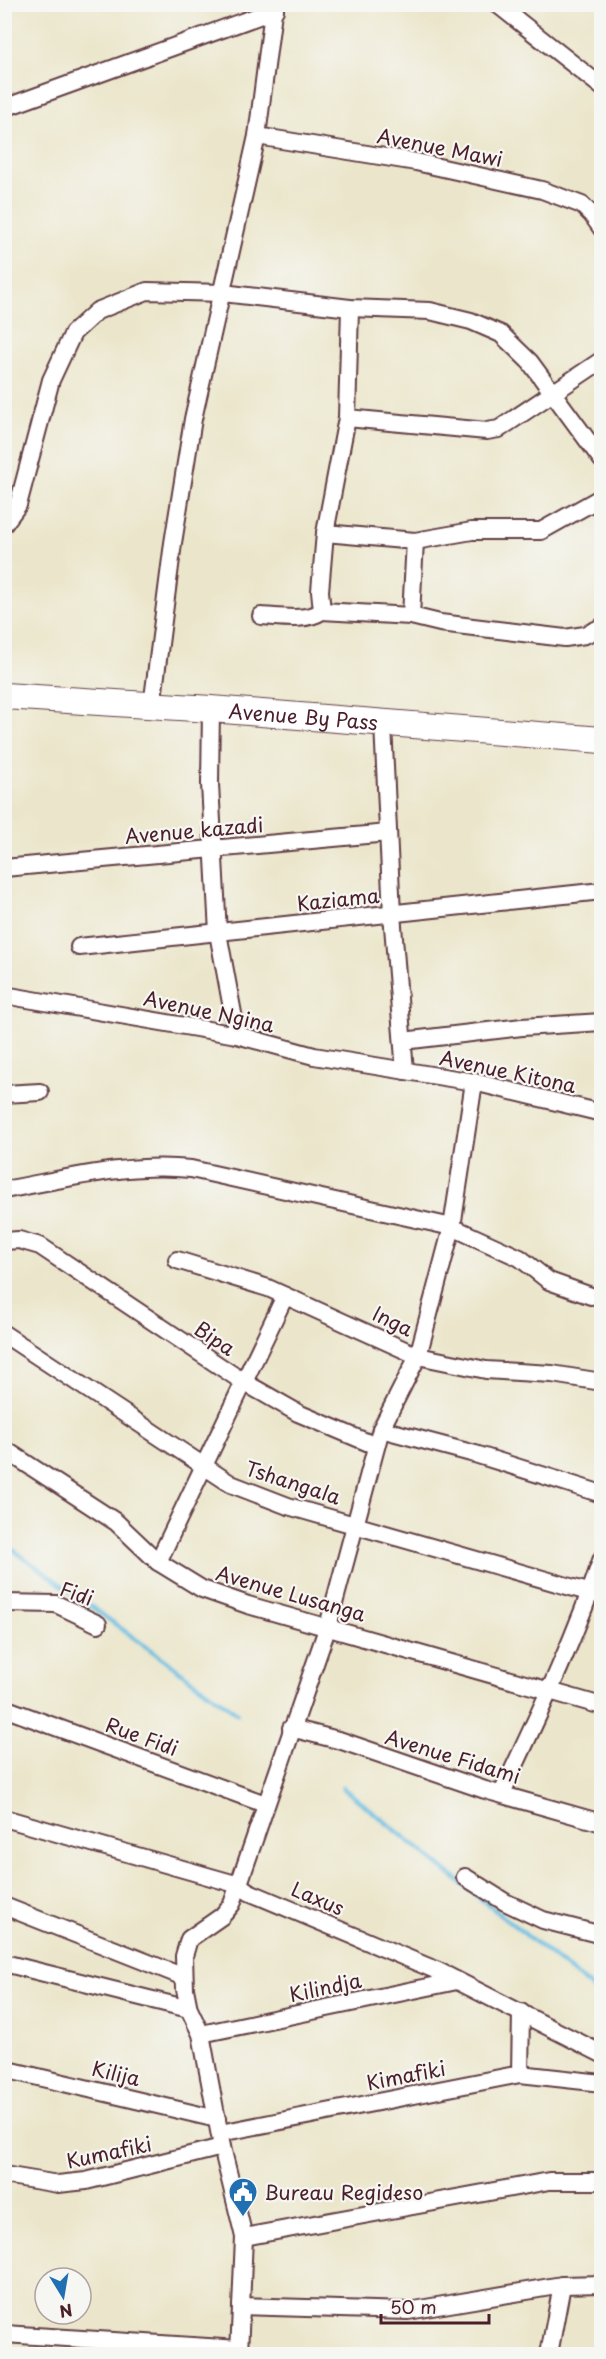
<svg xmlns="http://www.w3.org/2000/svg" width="606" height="2359" font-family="'Playpen Sans',sans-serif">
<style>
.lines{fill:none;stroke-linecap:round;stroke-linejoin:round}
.stream{stroke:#63bbe0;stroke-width:4.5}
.minor-casing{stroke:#623d43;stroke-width:20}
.highway-casing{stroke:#623d43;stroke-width:28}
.minor{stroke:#fff;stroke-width:16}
.highway{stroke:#fff;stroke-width:26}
.labels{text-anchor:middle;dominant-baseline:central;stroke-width:4.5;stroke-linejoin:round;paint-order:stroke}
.street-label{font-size:20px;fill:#4a1f2b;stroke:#f6f6f2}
.poi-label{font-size:20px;fill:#4a1f2b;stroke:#f6f6f2;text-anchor:start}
</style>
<rect width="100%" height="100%" fill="#f6f6f2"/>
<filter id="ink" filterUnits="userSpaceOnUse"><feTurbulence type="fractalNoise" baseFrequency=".0167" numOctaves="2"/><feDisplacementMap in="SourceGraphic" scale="12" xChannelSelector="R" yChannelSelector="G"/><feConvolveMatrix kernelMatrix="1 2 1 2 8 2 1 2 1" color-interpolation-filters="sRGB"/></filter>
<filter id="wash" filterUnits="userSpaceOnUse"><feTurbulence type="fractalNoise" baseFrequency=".008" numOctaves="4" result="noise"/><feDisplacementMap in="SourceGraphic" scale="24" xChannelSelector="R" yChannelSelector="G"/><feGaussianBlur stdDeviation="1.35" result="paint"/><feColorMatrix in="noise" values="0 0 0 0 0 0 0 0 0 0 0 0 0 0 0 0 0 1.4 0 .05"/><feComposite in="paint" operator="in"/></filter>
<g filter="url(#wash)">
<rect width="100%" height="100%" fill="#ebe6cb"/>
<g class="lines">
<g class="stream">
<polyline points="4,1543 237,1713"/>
<polyline points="343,1788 602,1996"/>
</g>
</g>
</g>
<g filter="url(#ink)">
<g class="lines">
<g class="minor-casing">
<g id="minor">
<polyline points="497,4 602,87"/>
<polyline points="4,108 275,10"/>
<polyline points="257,136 416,162 542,190 582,205 592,215 602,229"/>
<polyline points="350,308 347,418 325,533 320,591 322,611 411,616 440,623 565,638 585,635 602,627"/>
<polyline points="347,418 487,431 499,429 602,360"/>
<polyline points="4,524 18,505 51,380 73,333 97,311 147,291 223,293 350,308 430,311 471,321 501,334 530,362 602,460"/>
<polyline points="325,533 415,541 472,531 541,531 602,497"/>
<path d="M261,616C280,617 306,622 322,611"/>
<polyline points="411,616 415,541"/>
<polyline points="152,706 173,543 193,419 257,136 274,4"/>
<polyline points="211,709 210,784 218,933 237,1035"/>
<polyline points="383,724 392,914 405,1071"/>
<polyline points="4,868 388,833"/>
<polyline points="79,947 602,891"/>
<polyline points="4,995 237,1035 314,1056 474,1082 602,1113"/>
<polyline points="403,1041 522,1027 602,1022"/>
<polyline points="4,1094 40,1092"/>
<path d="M4,1190C66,1179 128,1162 191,1169L452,1227L520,1258L549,1281L591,1296"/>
<polyline points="4,1241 19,1240 40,1246 242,1381 298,1413 376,1446"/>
<polyline points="177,1260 268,1288 418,1356 486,1370 552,1374 602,1382"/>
<polyline points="4,1334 231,1484 288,1506 602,1596"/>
<polyline points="381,1429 475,1454 602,1494"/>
<polyline points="4,1449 116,1522 158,1562 202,1589 248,1605 602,1706"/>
<polyline points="158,1562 285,1296"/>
<polyline points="4,1603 56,1604 98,1624"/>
<polyline points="4,1708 265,1804"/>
<polyline points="291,1728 342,1741 485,1790 602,1823"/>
<path d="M502,1793C538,1716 575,1639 602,1558"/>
<polyline points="4,1818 239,1885 249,1892 438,1971 602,2054"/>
<polyline points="465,1877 505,1902 543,1920 602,1935"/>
<polyline points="4,1906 184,1977"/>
<polyline points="4,1963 189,2009"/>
<polyline points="201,2034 457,1981"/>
<polyline points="4,2069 217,2119"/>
<polyline points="520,2074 521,2012"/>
<polyline points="220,2133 520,2074 602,2083"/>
<polyline points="4,2175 58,2184 86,2181 222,2147"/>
<polyline points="244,2237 549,2181 602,2181"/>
<polyline points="241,2306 408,2311 562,2285 602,2284"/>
<polyline points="4,2334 239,2349"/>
<polyline points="239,2354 244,2237 222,2147 201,2034 189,2009 185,1989 184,1956 189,1939 222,1916 232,1904 328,1626 381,1429 418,1356 452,1227 474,1082"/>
<polyline points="549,2354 562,2285"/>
</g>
</g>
<g class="highway-casing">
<g id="highway">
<path id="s1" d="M4,696L211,709L602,740"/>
</g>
</g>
<use href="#minor" class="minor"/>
<use href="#highway" class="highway"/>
</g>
</g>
<defs>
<g id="civic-pin" transform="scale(1.5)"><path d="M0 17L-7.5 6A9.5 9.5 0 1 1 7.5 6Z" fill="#1f6fb2" stroke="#f6f6f2"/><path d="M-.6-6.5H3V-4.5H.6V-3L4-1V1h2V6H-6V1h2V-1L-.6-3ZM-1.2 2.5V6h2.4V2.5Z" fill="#fff"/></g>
</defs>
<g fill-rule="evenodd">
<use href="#civic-pin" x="243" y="2192"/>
</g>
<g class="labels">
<g class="street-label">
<text transform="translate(440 147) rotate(11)">Avenue Mawi</text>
<text stroke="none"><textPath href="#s1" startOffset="300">Avenue By Pass</textPath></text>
<text transform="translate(194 830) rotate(-5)">Avenue kazadi</text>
<text transform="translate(338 899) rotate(-6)">Kaziama</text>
<text transform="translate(209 1011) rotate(12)">Avenue Ngina</text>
<text transform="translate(508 1071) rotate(12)">Avenue Kitona</text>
<text transform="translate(393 1321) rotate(26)">Inga</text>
<text transform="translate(215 1338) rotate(34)">Bipa</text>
<text transform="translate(293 1482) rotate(18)">Tshangala</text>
<text transform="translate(77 1593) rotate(20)">Fidi</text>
<text transform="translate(291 1593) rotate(16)">Avenue Lusanga</text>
<text transform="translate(142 1736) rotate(20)">Rue Fidi</text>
<text transform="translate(453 1756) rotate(17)">Avenue Fidami</text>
<text transform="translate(318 1898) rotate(23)">Laxus</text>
<text transform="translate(325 1987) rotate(-12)">Kilindja</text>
<text transform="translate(116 2073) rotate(13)">Kilija</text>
<text transform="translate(406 2075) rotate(-11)">Kimafiki</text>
<text transform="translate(109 2152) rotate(-12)">Kumafiki</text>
</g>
<g class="poi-label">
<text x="264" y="2192">Bureau Regideso</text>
</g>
</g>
<rect width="606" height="2359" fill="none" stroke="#f6f6f2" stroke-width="24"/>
<g transform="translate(63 2296) rotate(169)"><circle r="28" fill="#f6f6f2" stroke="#b1a0a2" stroke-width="1.5"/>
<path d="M0-4.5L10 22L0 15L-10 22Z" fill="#1f6fb2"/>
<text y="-9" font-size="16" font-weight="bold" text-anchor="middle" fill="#4a1f2b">N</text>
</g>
<path d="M381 2314v9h108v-9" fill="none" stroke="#4a1f2b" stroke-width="3"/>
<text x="390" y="2314" font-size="18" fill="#4a1f2b" stroke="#f6f6f2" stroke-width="4.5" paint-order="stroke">50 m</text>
</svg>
